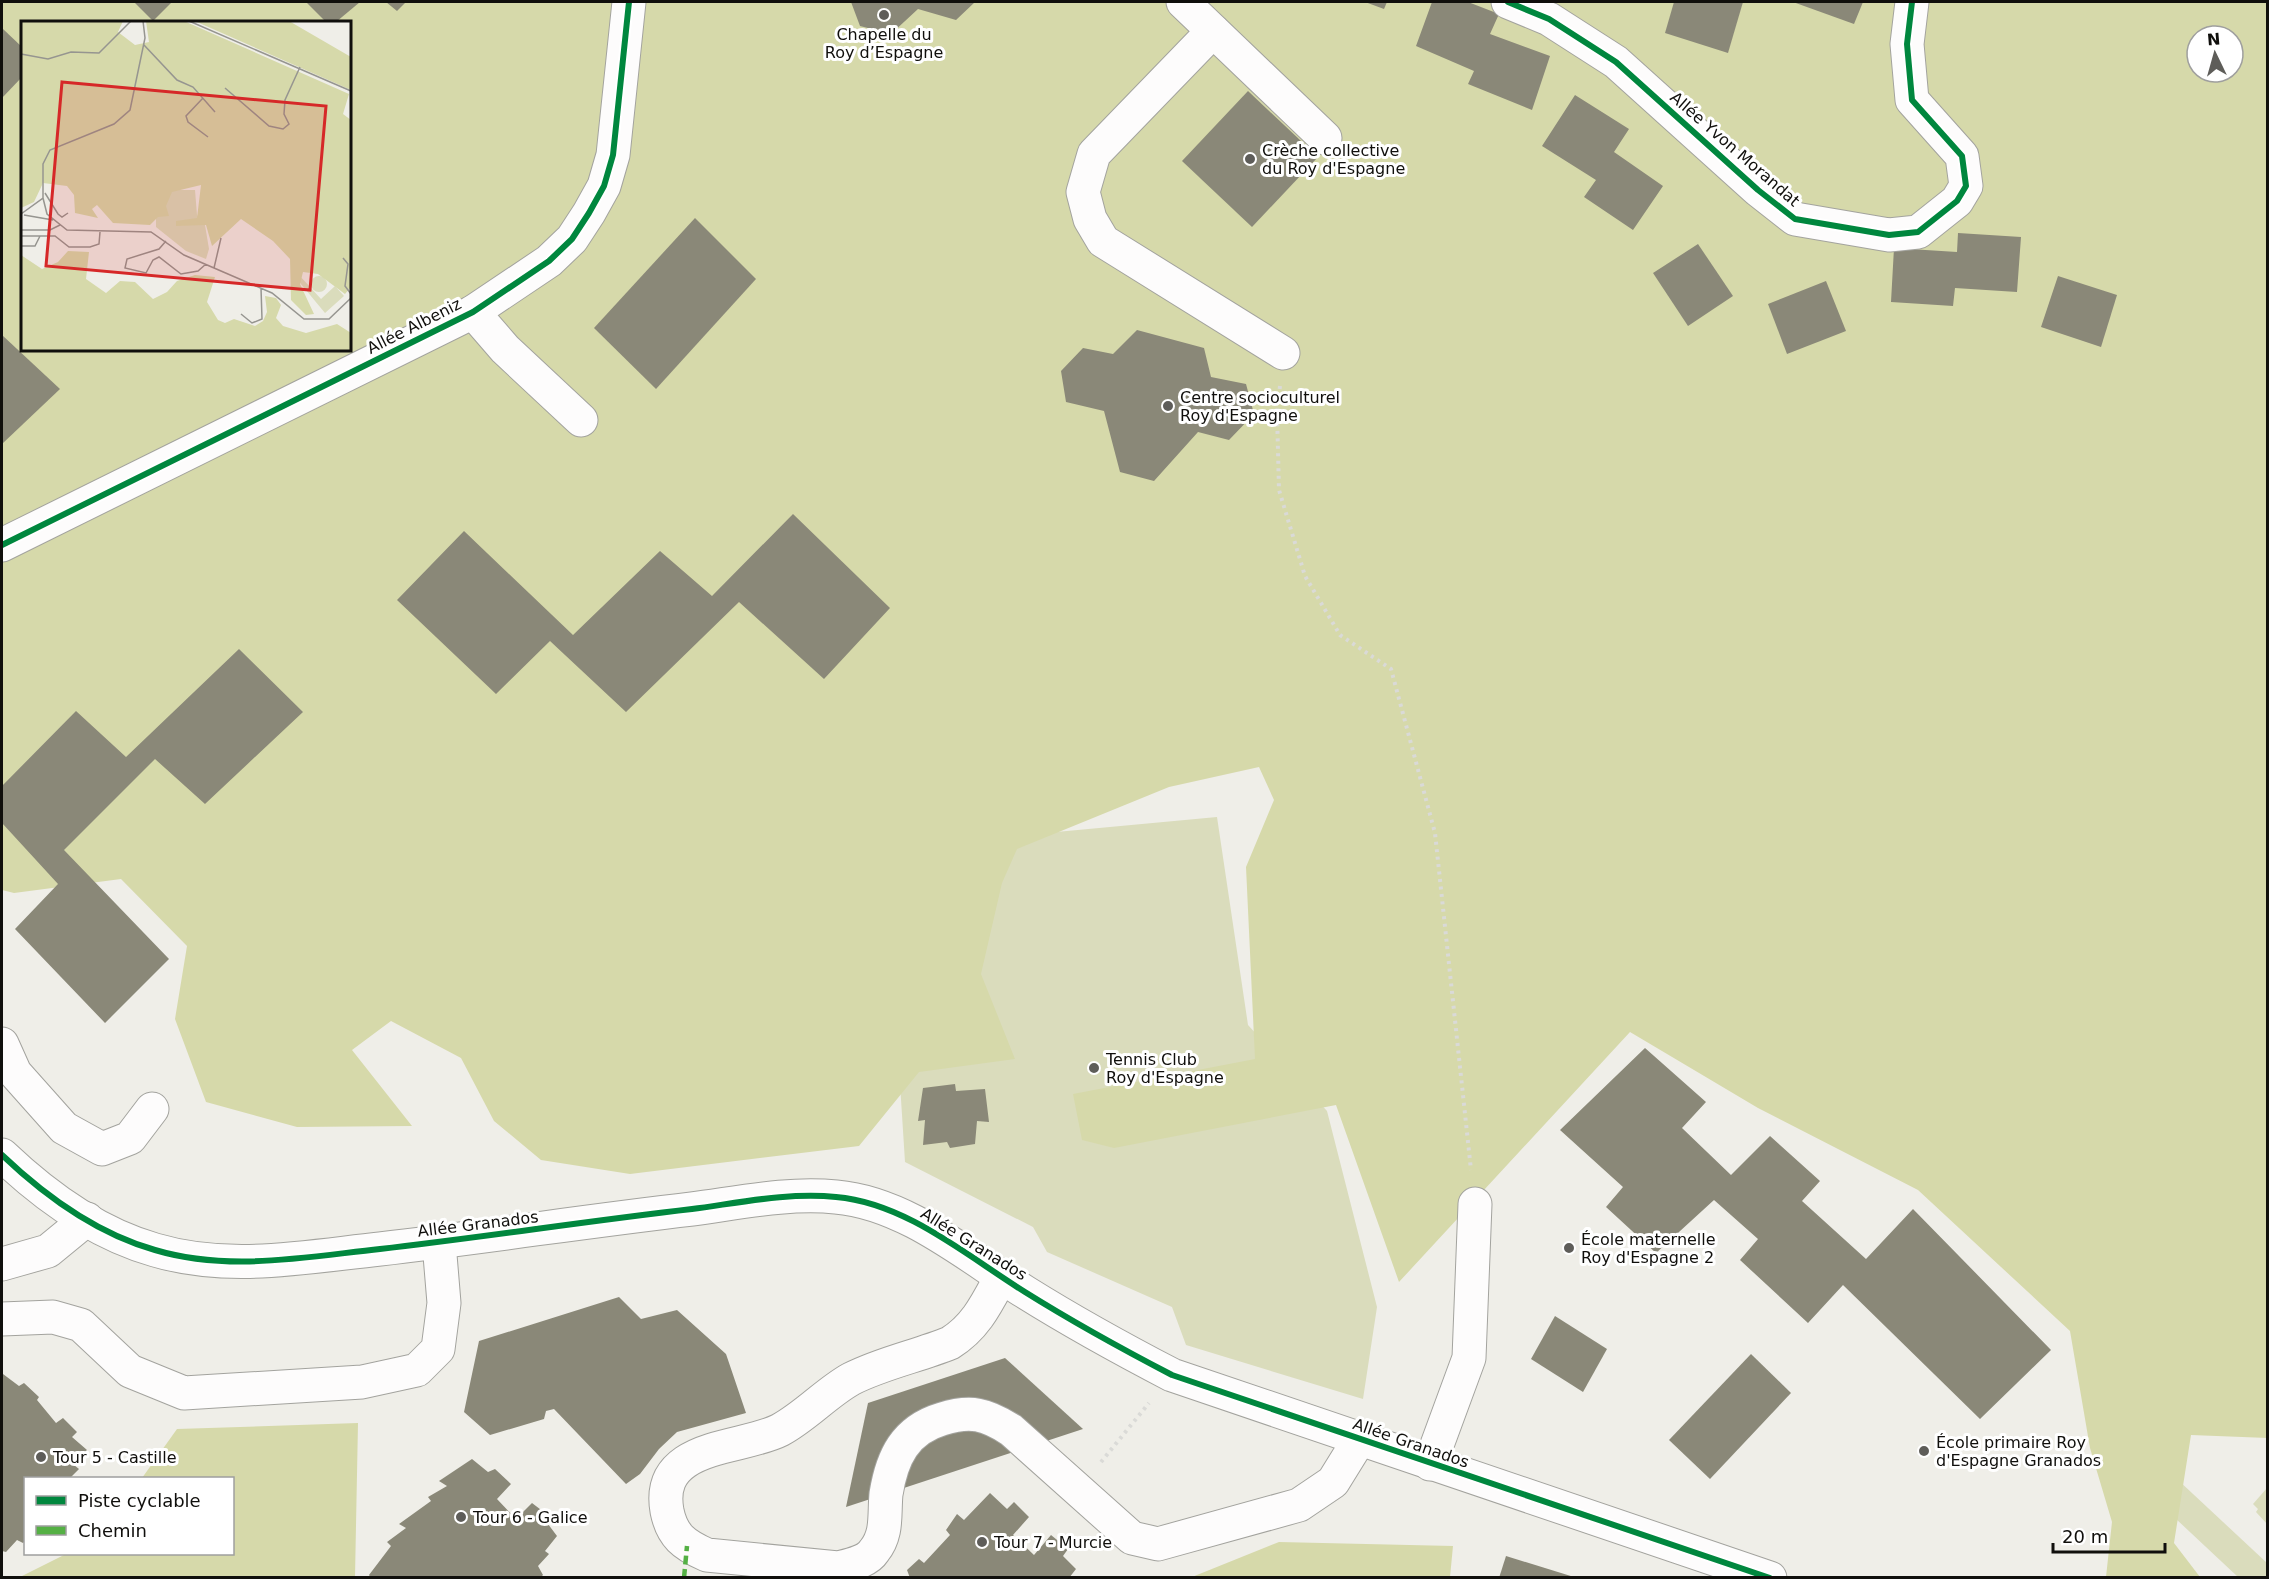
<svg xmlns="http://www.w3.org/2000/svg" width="2269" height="1579" font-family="'DejaVu Sans',sans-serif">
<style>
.green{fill:#dadcbc}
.forest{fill:#d6d9aa;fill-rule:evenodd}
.building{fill:#8a8878}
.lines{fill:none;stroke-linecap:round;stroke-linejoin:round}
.minor-casing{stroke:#a3a39e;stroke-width:35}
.path{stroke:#dadad7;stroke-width:4;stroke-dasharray:3 4.5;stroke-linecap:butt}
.minor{stroke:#fdfcfc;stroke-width:33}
.quiet{stroke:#54b044;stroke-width:4.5;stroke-dasharray:9 4.5;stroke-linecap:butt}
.cycleway-casing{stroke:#fff;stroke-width:10}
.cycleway{stroke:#00873e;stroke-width:6}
.poi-dot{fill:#5e5d59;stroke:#fff;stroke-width:2}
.labels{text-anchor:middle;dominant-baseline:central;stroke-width:6;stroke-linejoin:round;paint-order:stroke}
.poi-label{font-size:16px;fill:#100f0c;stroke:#fff;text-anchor:start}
.street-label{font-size:16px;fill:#100f0c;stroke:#fff}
.inset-road{fill:none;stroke:#969590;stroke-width:1.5}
.view{fill:#d62828;fill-opacity:0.15;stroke:#d62828;stroke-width:3}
.inset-edge{fill:none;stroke:#100f0c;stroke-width:3}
</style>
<rect width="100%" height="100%" fill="#efeee8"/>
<g class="green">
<polygon points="1217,817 1248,1025 1327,1111 1377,1307 1363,1399 1186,1345 1172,1307 1047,1252 1033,1227 905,1162 885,848"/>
<polygon points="2163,1466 2267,1563 2267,1577 2238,1577 2143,1488"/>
<polygon points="2267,1488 2267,1524 2256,1512 2258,1509 2253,1504"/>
</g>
<g class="forest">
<path d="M2,2H2267L2268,1438L2191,1435L2174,1543L2200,1577H2106L2112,1522L2090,1448L2070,1331L1918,1190L1758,1108L1630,1032L1399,1282L1336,1105L1114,1148L1082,1140L1073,1094L1255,1059L1246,867L1274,800L1259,767L1169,787L1017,849L1002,883L981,974L1015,1059L919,1072L859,1146L630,1174L541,1160L494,1121L461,1058L391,1021L352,1050L412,1126L297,1127L206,1102L175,1019L187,946L121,879L14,893L2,890ZM22,22H350V350H22ZM2197,36H2233V72H2197Z"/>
<polygon points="358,1423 355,1577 20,1577 66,1554 232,1554 232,1478 142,1478 177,1429"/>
<polygon points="1279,1542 1453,1546 1450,1577 1192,1577"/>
</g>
<g class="building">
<polygon points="134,2 172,2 153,21"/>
<polygon points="306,2 360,2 336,22 326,22"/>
<polygon points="386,2 406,2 397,11"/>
<polygon points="851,2 975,2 956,20 918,9 891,34 860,26"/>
<polygon points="1365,2 1387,2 1384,9"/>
<polygon points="1432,2 1468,2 1499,14 1490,34 1550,56 1532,110 1468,84 1474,71 1416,46"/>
<polygon points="1674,2 1743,2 1728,53 1665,33"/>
<polygon points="1793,2 1863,2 1854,24"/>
<polygon points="3,29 22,47 22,77 2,98"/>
<polygon points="1248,91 1318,157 1252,227 1182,161"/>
<polygon points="1575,95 1629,129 1614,152 1663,186 1633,230 1584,197 1596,180 1542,146"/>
<polygon points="695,218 756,279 656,389 594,328"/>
<polygon points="1958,233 2021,237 2017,292 1955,288 1953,306 1891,302 1894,248 1957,252"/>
<polygon points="1698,244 1733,296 1688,326 1653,273"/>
<polygon points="2058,276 2117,295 2101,347 2041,327"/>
<polygon points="1826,281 1846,331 1787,354 1768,304"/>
<polygon points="1137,330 1204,348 1211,377 1246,384 1254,414 1229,440 1198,432 1154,481 1120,472 1104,411 1066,402 1061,371 1083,348 1113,354"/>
<polygon points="2,335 60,389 2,444"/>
<polygon points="793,514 890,608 824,679 739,602 626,712 550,641 496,694 397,600 464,531 573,635 660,551 712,596"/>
<polygon points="239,649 303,712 205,804 155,759 64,850 169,959 105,1023 15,929 58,884 2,823 2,786 76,711 126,757"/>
<polygon points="1645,1048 1706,1102 1682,1128 1731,1175 1770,1136 1820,1181 1802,1201 1866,1259 1913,1209 2051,1350 1980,1419 1843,1285 1808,1323 1740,1260 1758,1239 1714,1200 1656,1253 1606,1207 1623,1187 1560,1130"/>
<polygon points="955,1084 956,1091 985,1089 989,1122 977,1121 975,1144 950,1148 947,1142 923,1145 925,1120 918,1121 923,1088"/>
<polygon points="619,1297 641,1319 677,1310 726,1354 746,1413 677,1432 659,1449 640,1474 626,1484 554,1409 546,1411 544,1419 490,1435 464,1412 479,1341"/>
<polygon points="1555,1316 1607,1349 1583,1392 1531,1359"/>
<polygon points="1751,1354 1791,1393 1710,1479 1669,1440"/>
<polygon points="1005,1358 1083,1429 846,1507 868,1403"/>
<polygon points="3,1374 19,1386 24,1383 39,1397 37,1400 56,1423 63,1418 77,1432 72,1437 87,1450 74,1465 79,1469 70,1478 26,1478 26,1540 23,1543 17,1540 6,1552 2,1551"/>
<polygon points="472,1459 488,1472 495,1469 511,1484 497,1499 516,1519 532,1503 549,1516 545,1520 557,1536 545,1551 549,1554 538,1566 543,1575 540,1578 371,1578 369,1575 391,1546 387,1542 406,1528 399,1524 431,1501 428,1497 447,1486 439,1481"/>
<polygon points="990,1493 1007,1509 1014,1502 1029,1517 1013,1535 1034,1555 1051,1535 1068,1549 1063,1556 1076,1569 1069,1578 910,1578 907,1570 919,1559 924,1563 950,1535 946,1530 957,1514 964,1520"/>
<polygon points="1506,1556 1574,1577 1574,1578 1499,1578"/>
</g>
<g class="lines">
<g class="minor-casing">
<g id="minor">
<polyline points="1183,2 1325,138"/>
<polyline points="1508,2 1549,19 1616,62 1758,190 1795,219 1889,235 1918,232 1957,201 1966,186 1962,156 1912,100 1907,44 1912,2"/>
<polyline points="1213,31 1094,154 1083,192 1090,219 1103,241 1283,353"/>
<polyline points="473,312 505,349 581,420"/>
<polyline points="2,545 473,312 549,261 572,239 589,213 604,186 613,155 629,2"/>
<polyline points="2,1044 15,1073 64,1128 102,1149 130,1138 152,1109"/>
<path d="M2,1155C44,1195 98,1234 155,1250C229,1272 305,1257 380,1249C484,1237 588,1221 692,1209C738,1203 789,1192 836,1197C906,1203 967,1256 1025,1292C1073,1322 1122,1349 1172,1375L1770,1578"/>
<polyline points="2,1264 48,1251 87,1219"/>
<path d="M1001,1277C987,1303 976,1327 950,1343C918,1356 882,1363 851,1379C826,1393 806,1416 780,1430C741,1450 655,1443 667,1511C672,1536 684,1545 707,1555L838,1568C850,1565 867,1562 874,1551C888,1534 884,1514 886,1494C892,1457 905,1430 942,1419C971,1410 986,1414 1011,1430L1132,1538L1158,1544L1299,1505L1333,1482L1359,1440"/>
<polyline points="2,1319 53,1317 81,1325 130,1371 184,1393 362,1382 417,1370 438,1349 444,1303 439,1243"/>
<polyline points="1430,1464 1469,1358 1475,1204"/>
</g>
</g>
<g class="path">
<polyline points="1280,386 1277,413 1279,490 1305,576 1340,635 1391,669 1435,833 1471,1170"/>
<polyline points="1101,1462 1149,1403"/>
</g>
<use href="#minor" class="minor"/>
<polyline class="quiet" points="684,1578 687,1546"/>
<g class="cycleway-casing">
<g id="cycleway">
<polyline points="1508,2 1549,19 1616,62 1758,190 1795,219 1889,235 1918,232 1957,201 1966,186 1962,156 1912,100 1907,44 1912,2"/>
<polyline points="2,545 473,312 549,261 572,239 589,213 604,186 613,155 629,2"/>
<path d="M2,1155C44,1195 98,1234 155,1250C229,1272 305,1257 380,1249C484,1237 588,1221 692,1209C738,1203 789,1192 836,1197C906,1203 967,1256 1025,1292C1073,1322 1122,1349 1172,1375L1770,1578"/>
</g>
</g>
<use href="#cycleway" class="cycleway"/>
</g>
<g class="poi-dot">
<circle cx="884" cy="15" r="6"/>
<circle cx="1250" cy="159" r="6"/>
<circle cx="1168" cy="406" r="6"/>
<circle cx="1094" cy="1068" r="6"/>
<circle cx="1569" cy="1248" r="6"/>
<circle cx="1924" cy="1451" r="6"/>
<circle cx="41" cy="1457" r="6"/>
<circle cx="461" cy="1517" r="6"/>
<circle cx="982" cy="1542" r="6"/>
</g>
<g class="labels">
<g class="poi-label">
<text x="884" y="34" text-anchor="middle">Chapelle du<tspan x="884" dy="18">Roy d’Espagne</tspan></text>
<text x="1262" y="150">Crèche collective<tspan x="1262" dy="18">du Roy d'Espagne</tspan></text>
<text x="1180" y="397">Centre socioculturel<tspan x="1180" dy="18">Roy d'Espagne</tspan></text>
<text x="1106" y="1059">Tennis Club<tspan x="1106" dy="18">Roy d'Espagne</tspan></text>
<text x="1581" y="1239">École maternelle<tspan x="1581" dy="18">Roy d'Espagne 2</tspan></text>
<text x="1936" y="1442">École primaire Roy<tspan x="1936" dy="18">d'Espagne Granados</tspan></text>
<text x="53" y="1457">Tour 5 - Castille</text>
<text x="473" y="1517">Tour 6 - Galice</text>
<text x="994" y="1542">Tour 7 - Murcie</text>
</g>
<g class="street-label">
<text transform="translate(1735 149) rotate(41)">Allée Yvon Morandat</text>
<text transform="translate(414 326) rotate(-27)">Allée Albeniz</text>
<text transform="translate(478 1224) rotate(-7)">Allée Granados</text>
<text transform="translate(974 1244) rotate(32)">Allée Granados</text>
<text transform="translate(1411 1443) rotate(19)">Allée Granados</text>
</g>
</g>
<g transform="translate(21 21)">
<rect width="330" height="330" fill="#efeee8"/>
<path d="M135,169H174L176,194L184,204L188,228L185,238L165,230L135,206ZM278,254L300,278L314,265L323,275L304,292L275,257ZM290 263a8 8 0 1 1 16 0a8 8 0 1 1-16 0Z" fill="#dadcbc"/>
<path d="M0,0H102L97,11L114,24L128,21L125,0H163L328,73L322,93L330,99V266L324,273L297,253L282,251L279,263L293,293L285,294L270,279L269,238L252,220L220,198L191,225L185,204L155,205V200L176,197L180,164L151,171L145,185L148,195L137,196L129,204L92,202L76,184L71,188L77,197L54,192L53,174L46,165L22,162L13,181L0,187ZM268,0L330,36V69L176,1ZM47,230L68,231L65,258L85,272L99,260L114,261L132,278L146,271L156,260L174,254L194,256L186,281L197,299L204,302L213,298L234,305L242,300L246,291L244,275L255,277L260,284L255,297L262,305L285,312L316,303L330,312V330H0V234L21,248L37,241Z" fill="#d6d9aa"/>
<path class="inset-road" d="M168,0L330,70M123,24L156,59L172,66L194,91M0,33L27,38L50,31L78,32L110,0M204,67L248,105L262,108L268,103L263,93L264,79L279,46M182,77L165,95L167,101L187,116M24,172L37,193L41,196L47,192M22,177L26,193L46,209L130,211L163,234L251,272L283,298H308L330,277M0,193L22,177V143L29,129L93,103L109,89L124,17L122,0M3,194L32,199M0,209H29L39,204M0,215H34L48,226H69L78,223L79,211M145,220L138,228L106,238L104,247L125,252L132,239L138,236L160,253L177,250L185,243M0,225H14L19,215M322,237L327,243L324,265L330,273M193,247L200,217M220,293L231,302L241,298L240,267"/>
<path class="view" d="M41,61L305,85L289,269L25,245Z"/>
<rect width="330" height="330" class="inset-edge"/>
</g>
<rect width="2269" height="1579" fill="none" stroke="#100f0c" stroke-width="6"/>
<rect x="24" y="1477" width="210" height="78" fill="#ffffff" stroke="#9f9f9e" stroke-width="1.5"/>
<rect x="36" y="1496" width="30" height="9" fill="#00873e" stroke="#9f9f9e" stroke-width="1.5"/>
<text x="78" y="1507" font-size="18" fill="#100f0c">Piste cyclable</text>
<rect x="36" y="1526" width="30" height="9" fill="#54b044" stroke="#9f9f9e" stroke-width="1.5"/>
<text x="78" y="1537" font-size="18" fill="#100f0c">Chemin</text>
<g transform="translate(2215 54) rotate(355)"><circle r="28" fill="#ffffff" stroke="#9f9f9e" stroke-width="1.5"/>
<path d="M0-4.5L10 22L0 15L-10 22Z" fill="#5e5d59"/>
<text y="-9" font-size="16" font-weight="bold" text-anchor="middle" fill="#100f0c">N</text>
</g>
<path d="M2053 1543v9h112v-9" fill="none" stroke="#100f0c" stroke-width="3"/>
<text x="2062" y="1543" font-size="18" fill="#100f0c" stroke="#ffffff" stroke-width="4.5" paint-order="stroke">20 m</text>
</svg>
